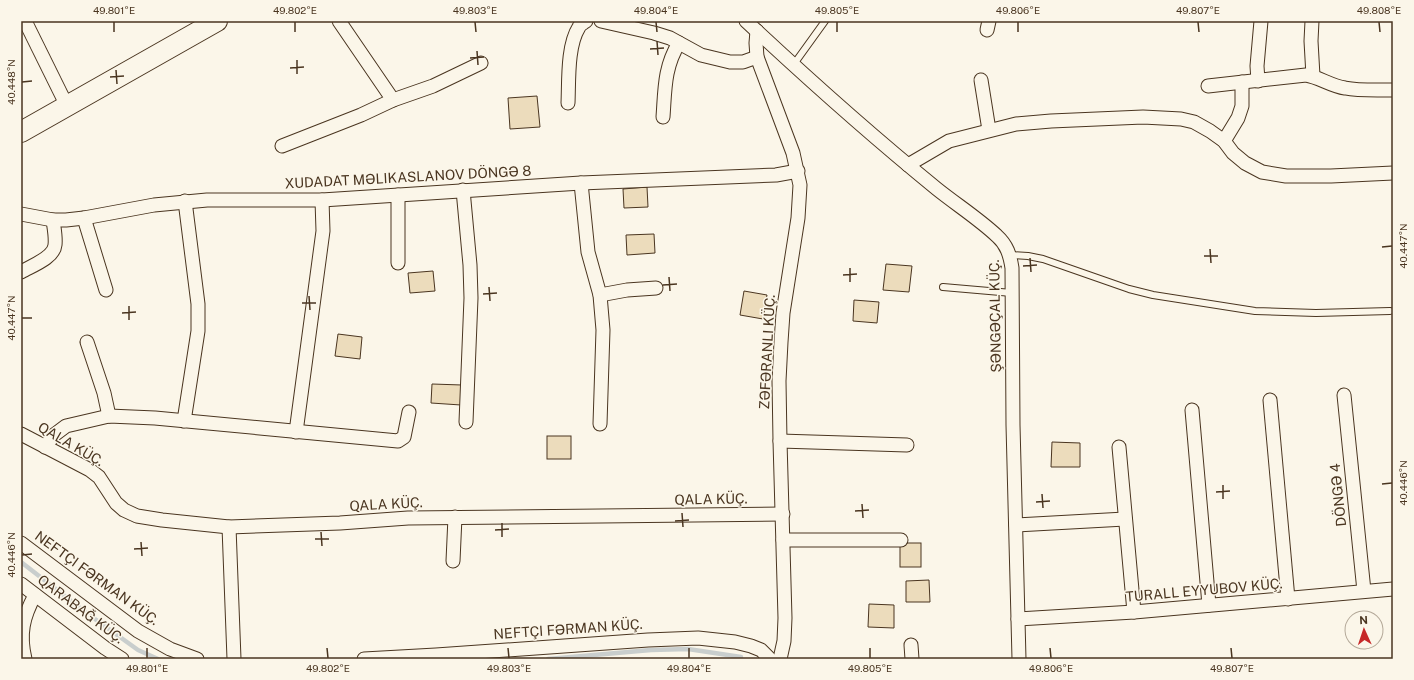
<svg xmlns="http://www.w3.org/2000/svg" width="1414" height="680" font-family="'Public Sans',sans-serif">
<style>
.lines{fill:none;stroke-linecap:round;stroke-linejoin:round}
.stream{stroke:#c9cecd;stroke-width:4.5}
.building{fill:#ecdcbc;stroke:#4a3520}
.service-casing{stroke:#4a3520;stroke-width:8}
.minor-casing{stroke:#4a3520;stroke-width:15}
.primary-casing{stroke:#4a3520;stroke-width:22}
.service{stroke:#fbf6e9;stroke-width:6}
.minor{stroke:#fbf6e9;stroke-width:13}
.primary{stroke:#fbf6e9;stroke-width:20}
.ticks{fill:none;stroke:#4a3520;stroke-width:1.5}
.labels{text-anchor:middle;dominant-baseline:central;stroke-width:3;stroke-linejoin:round;paint-order:stroke}
.street-label{font-size:14px;fill:#4a3520;stroke:#fbf6e9}
.neatline{fill:none;stroke:#4a3520;stroke-width:1.5}
.ticks-label{font-size:10px;text-anchor:middle;fill:#4a3520}
</style>
<rect width="100%" height="100%" fill="#fbf6e9"/>
<g class="lines">
<g class="stream">
<polyline points="21,562 88,614 138,650 158,659"/>
<polyline points="548,659 651,650 688,649 741,657"/>
</g>
</g>
<g class="building">
<polygon points="537,96 540,127 510,129 508,98"/>
<polygon points="647,187 648,207 624,208 623,189"/>
<polygon points="654,234 655,253 627,255 626,235"/>
<polygon points="886,264 912,266 909,292 883,290"/>
<polygon points="433,271 435,291 410,293 408,273"/>
<polygon points="744,291 767,295 763,319 740,315"/>
<polygon points="854,300 879,302 877,323 853,321"/>
<polygon points="338,334 362,337 360,359 335,356"/>
<polygon points="432,384 462,385 461,405 431,403"/>
<rect x="547" y="436" width="24" height="23"/>
<polygon points="1052,442 1080,443 1080,467 1051,467"/>
<rect x="900" y="543" width="21" height="24"/>
<polygon points="929,580 930,602 906,602 906,581"/>
<polygon points="869,604 894,605 894,628 868,627"/>
</g>
<g class="lines">
<g class="service-casing">
<g id="service">
<polyline points="794,64 825,21"/>
<polyline points="1010,255 1028,256 1043,259 1129,289 1153,295 1255,311 1316,313 1390,311"/>
<polyline points="943,287 1012,293"/>
</g>
</g>
<g class="minor-casing">
<g id="minor">
<polyline points="25,21 67,106"/>
<polyline points="339,21 393,100"/>
<polyline points="601,21 654,33 670,38 701,55 730,62 743,62 757,57"/>
<path d="M746,21C808,79 872,136 937,189C957,205 979,219 997,236C1007,245 1010,255 1012,268L1013,425L1019,659"/>
<polyline points="1312,21 1311,41 1313,76"/>
<polyline points="987,30 989,21"/>
<polyline points="757,31 756,43 757,57 793,153 800,185 798,218 783,313 781,342 779,381 780,441 785,618 784,641 780,659"/>
<polyline points="981,80 989,130"/>
<polyline points="1258,81 1257,66 1261,21"/>
<path d="M1208,86L1306,75C1319,77 1331,86 1345,88C1360,91 1377,90 1393,90"/>
<path d="M568,103C569,81 567,46 579,27C580,25 583,23 586,21"/>
<path d="M663,117C665,90 664,67 679,43"/>
<polyline points="1224,141 1238,118 1242,106 1242,82"/>
<polyline points="282,146 361,115 393,100 433,86 481,63"/>
<polyline points="908,165 949,141 1016,124 1051,121 1143,117 1181,119 1194,122 1210,131 1224,141 1233,153 1245,163 1262,172 1286,176 1331,176 1393,173"/>
<polyline points="581,183 588,252 600,295 603,330 600,424"/>
<polyline points="463,190 470,265 471,298 466,422"/>
<polyline points="398,195 398,263"/>
<polyline points="21,214 53,220 66,220 84,218 154,205 207,200 322,200 581,183 776,175 798,171"/>
<polyline points="84,218 106,290"/>
<path d="M21,272C31,266 54,258 55,245C56,237 54,228 53,220"/>
<polyline points="600,295 627,290 656,288"/>
<polyline points="87,342 104,393 109,416"/>
<polyline points="1344,395 1364,591"/>
<polyline points="1270,400 1288,599"/>
<polyline points="1192,410 1209,605"/>
<polyline points="184,421 198,331 198,304 185,201"/>
<polyline points="296,432 323,231 322,200"/>
<polyline points="21,434 90,470 99,477 116,503 124,510 137,516 162,520 229,527 340,523 408,518 783,514"/>
<polyline points="780,441 907,445"/>
<polyline points="45,447 54,435 66,426 109,416 155,418 398,441 404,437 409,412"/>
<polyline points="1119,447 1134,612"/>
<polyline points="1016,525 1125,519"/>
<polyline points="229,527 234,659"/>
<polyline points="783,540 901,540"/>
<polyline points="21,543 138,631 170,649 197,659"/>
<polyline points="453,561 455,517"/>
<polyline points="21,584 105,648 122,659"/>
<polyline points="1018,619 1134,612 1393,589"/>
<polyline points="911,645 912,659"/>
<path d="M25,659C19,634 23,617 35,595"/>
<polyline points="364,659 436,655 648,640 698,638 735,642 751,646 761,650 770,659"/>
</g>
</g>
<g class="primary-casing">
<polyline id="primary" points="21,132 217,21"/>
</g>
<use href="#service" class="service"/>
<use href="#minor" class="minor"/>
<use href="#primary" class="primary"/>
</g>
<path class="ticks" d="M114,22V32M295,22V32M475,22L476,32M656,22L657,32M837,22V32M1018,22V32M1198,22L1199,32M1379,22L1380,32M657,41L658,55M650,49L664,48M477,51L478,65M470,58L484,57M297,60V74M290,68L304,67M116,70L117,84M110,77L124,76M22,82L32,81M1382,247L1392,246M1210,249L1211,263M1204,256H1218M1030,258L1031,272M1023,266L1037,265M850,268V282M843,275L857,274M669,277L670,291M663,285L677,284M489,287L490,301M483,294L497,293M309,296L310,310M302,303H316M129,306V320M122,313L136,312M22,318H32M1382,484L1392,483M1223,485V499M1216,492L1230,491M1042,494L1043,508M1036,502L1050,501M862,504L863,518M855,511L869,510M682,513L683,527M675,521L689,520M502,523V537M495,530L509,529M321,532L322,546M315,539H329M141,542L142,556M134,549L148,548M22,555L32,554M147,648V658M327,648L328,658M508,648L509,658M689,648V658M870,648V658M1050,648L1051,658M1231,648L1232,658"/>
<g class="labels">
<g class="street-label">
<text transform="translate(408 177) rotate(-3)">XUDADAT MƏLIKASLANOV DÖNGƏ 8</text>
<text transform="translate(995 316) rotate(-91)">ŞƏNGƏÇAL KÜÇ.</text>
<text transform="translate(767 352) rotate(-87)">ZƏFƏRANLI KÜÇ.</text>
<text transform="translate(71 444) rotate(30)">QALA KÜÇ.</text>
<text transform="translate(1338 495) rotate(-96)">DÖNGƏ 4</text>
<text transform="translate(711 499) rotate(-1)">QALA KÜÇ.</text>
<text transform="translate(386 504) rotate(-3)">QALA KÜÇ.</text>
<text transform="translate(97 578) rotate(36)">NEFTÇI FƏRMAN KÜÇ.</text>
<text transform="translate(1204 590) rotate(-5)">TURALL EYYUBOV KÜÇ.</text>
<text transform="translate(81 609) rotate(37)">QARABAĞ KÜÇ.</text>
<text transform="translate(568 629) rotate(-4)">NEFTÇI FƏRMAN KÜÇ.</text>
</g>
</g>
<rect width="1414" height="680" fill="none" stroke="#fbf6e9" stroke-width="44"/>
<g transform="translate(1364 630) rotate(357)"><circle r="19" fill="#fbf6e9" stroke="#b4a999"/>
<path d="M0-3L7 15L0 10L-7 15Z" fill="#c62828"/>
<text y="-6" font-size="11" font-weight="bold" text-anchor="middle" fill="#4a3520">N</text>
</g>
<rect x="22" y="22" width="1370" height="636" class="neatline"/>
<g class="ticks-label">
<text x="114" y="14">49.801°E</text>
<text x="295" y="14">49.802°E</text>
<text x="475" y="14">49.803°E</text>
<text x="656" y="14">49.804°E</text>
<text x="837" y="14">49.805°E</text>
<text x="1018" y="14">49.806°E</text>
<text x="1198" y="14">49.807°E</text>
<text x="1379" y="14">49.808°E</text>
<text transform="translate(11 82) rotate(-90)" y="4">40.448°N</text>
<text transform="translate(1403 246) rotate(-90)" y="4">40.447°N</text>
<text transform="translate(11 318) rotate(-90)" y="4">40.447°N</text>
<text transform="translate(1403 483) rotate(-90)" y="4">40.446°N</text>
<text transform="translate(11 555) rotate(-90)" y="4">40.446°N</text>
<text x="147" y="672">49.801°E</text>
<text x="328" y="672">49.802°E</text>
<text x="509" y="672">49.803°E</text>
<text x="689" y="672">49.804°E</text>
<text x="870" y="672">49.805°E</text>
<text x="1051" y="672">49.806°E</text>
<text x="1232" y="672">49.807°E</text>
</g>
</svg>
